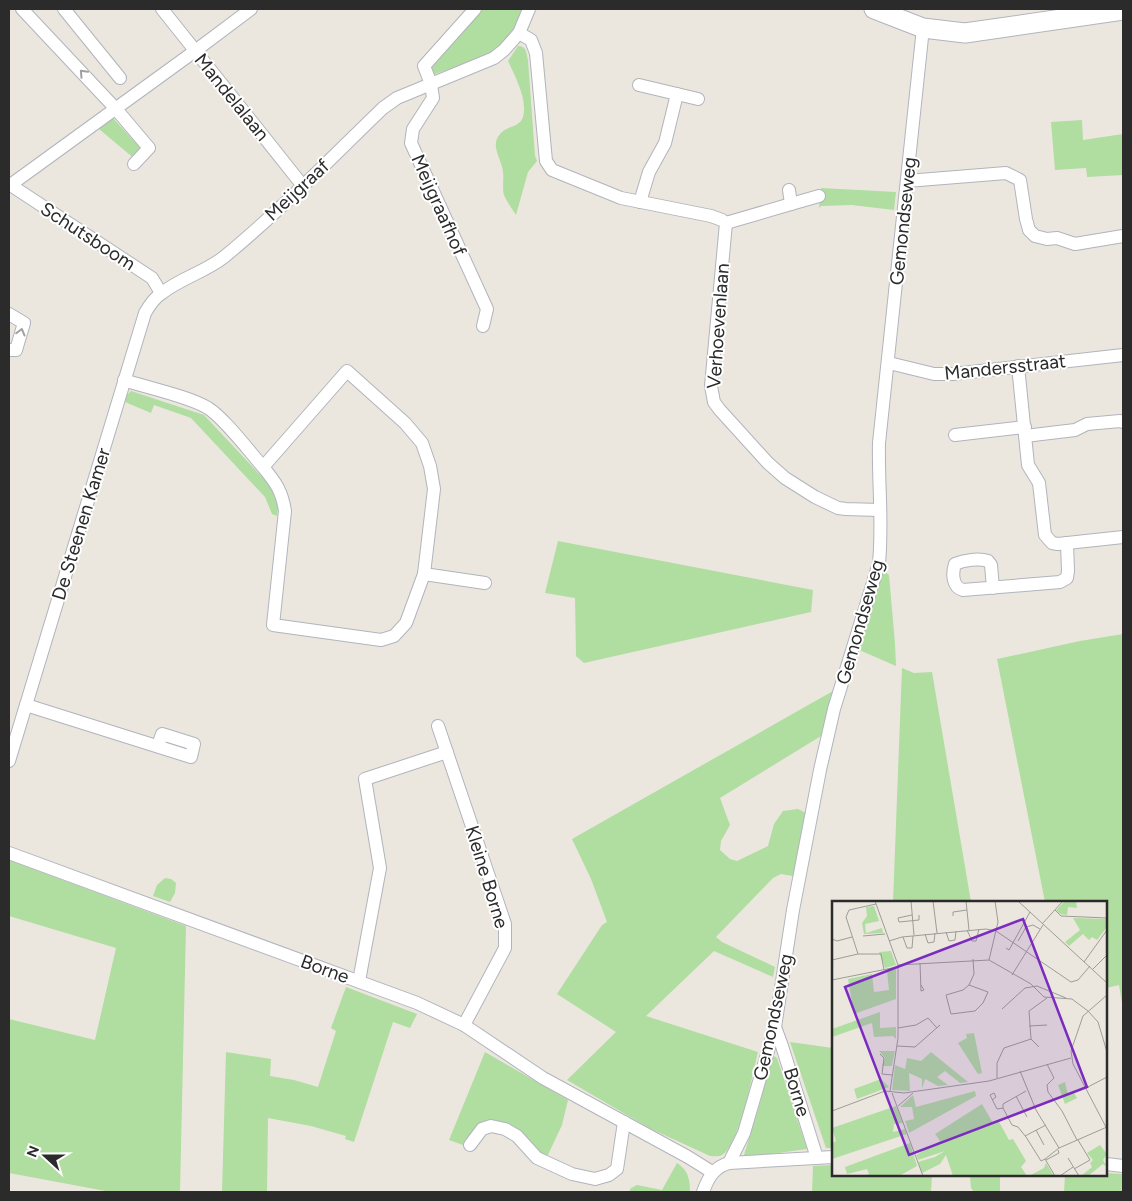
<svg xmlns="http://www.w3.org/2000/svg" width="1132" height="1201" font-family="Figtree,sans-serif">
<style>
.green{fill:#b0dda0}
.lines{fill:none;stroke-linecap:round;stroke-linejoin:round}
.street-casing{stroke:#b2b4bd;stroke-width:14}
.secondary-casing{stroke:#b2b4bd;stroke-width:21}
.street{stroke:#fff;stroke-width:12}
.secondary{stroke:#fff;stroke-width:19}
.oneway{stroke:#a0a0a0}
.labels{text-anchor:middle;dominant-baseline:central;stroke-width:4;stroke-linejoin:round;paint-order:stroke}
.street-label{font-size:19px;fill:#2b2b2b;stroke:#fff}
.inset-road{fill:none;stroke:#9e9c97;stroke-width:1}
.view{fill:#7b2cbf;fill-opacity:0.15;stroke:#7b2cbf;stroke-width:2.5}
.inset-edge{fill:none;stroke:#2b2b2b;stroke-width:2.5}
</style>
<rect width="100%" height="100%" fill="#ebe7df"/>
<g class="green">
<path d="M479,9H522C519,17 516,27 511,34C493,58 462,64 435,74L430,72V64Z"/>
<path d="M518,46C527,46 526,53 528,60L535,156L537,161L528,172L516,215C512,209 507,202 504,195C502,188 504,179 503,172C502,158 488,145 502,132C508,126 520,127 523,117C528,100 515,76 508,61Z"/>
<polygon points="112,117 145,153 136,160 99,129"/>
<polygon points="1082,120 1083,140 1123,134 1123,175 1087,177 1086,168 1055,170 1051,122"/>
<polygon points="821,188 896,192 894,210 852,205 821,206 819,208"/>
<polygon points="131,391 204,415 276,492 279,497 277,516 272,514 265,497 191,418 154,405 151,413 125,402 127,395"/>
<polygon points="558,541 813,590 811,612 584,663 576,656 575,598 545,593"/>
<polygon points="882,569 889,575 895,644 896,666 857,649"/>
<polygon points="1123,634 1123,1009 1119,985 1106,988 1106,902 1045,902 997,659 1080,641"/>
<polygon points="902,668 914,673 932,672 971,902 893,902"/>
<path d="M833,691L821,736L720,798L730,825L721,841L720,850L730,859L737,861L768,846L774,824L783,811L798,809L806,813L793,876L781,874L773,878L716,937L722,942L775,967L773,977L714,951L646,1016L758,1052C753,1072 739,1147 722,1155C719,1157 714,1156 710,1156L649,1128L567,1080L616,1032L557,994L602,925L607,922L591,879L572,839Z"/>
<polygon points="9,860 186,926 180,1192 111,1192 9,1173 9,1019 95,1040 116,948 9,916"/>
<polygon points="165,878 171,879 176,883 175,893 170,902 153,896 157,885"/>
<polygon points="346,987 417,1014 410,1028 393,1022 354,1142 345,1139 346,1136 311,1126 268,1118 267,1192 222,1192 226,1052 271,1059 270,1076 294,1080 318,1087 336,1031 331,1028"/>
<polygon points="790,1042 833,1048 833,1148 826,1148"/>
<polygon points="485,1052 568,1100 562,1125 546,1159 526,1142 477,1126 465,1140 463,1145 449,1140"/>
<polygon points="774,1056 777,1058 807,1149 743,1158 761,1100 765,1078 771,1059"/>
<path d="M677,1163C688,1170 690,1179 690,1192H629L631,1188L637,1185L662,1190Z"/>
<polygon points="833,1165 833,1175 932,1175 931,1192 812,1192 813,1166"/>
<polygon points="1106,1173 1123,1174 1123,1192 1064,1192 1065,1175 1106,1175"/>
<polygon points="970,1175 1000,1175 1000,1192 974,1192 971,1188"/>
</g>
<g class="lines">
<g class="street-casing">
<g id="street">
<polyline points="22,9 116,109 149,148 134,164"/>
<polyline points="64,9 120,78"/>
<polyline points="162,9 303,186"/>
<polyline points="475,9 424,66 431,84 433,98 413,129 411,143 487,309 483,326"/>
<polyline points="519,33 531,40 536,53 546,161 552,170 621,198 711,216 722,220 726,223"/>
<polyline points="639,85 698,99"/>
<polyline points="907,181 1006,173 1020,180 1026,219 1029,230 1035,236 1047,239 1057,238 1075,244 1123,236"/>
<polyline points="9,184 152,278 161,293"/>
<polyline points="9,186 195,51 251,9"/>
<polyline points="640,202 649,172 665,143 677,94"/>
<polyline points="791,204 819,196"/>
<polyline points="726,223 711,386 714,402 719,409 768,463 785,478 815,497 838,508 846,509 879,510"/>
<polyline points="726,223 791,204 789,190"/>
<polyline points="9,314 24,323 16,350 9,350"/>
<polyline points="889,363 934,374 953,374 1123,355"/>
<polyline points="1018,366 1028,465 1039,483 1045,535 1052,543 1058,544 1123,537"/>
<path d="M124,380C148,388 188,396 208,408C225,419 249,451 263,467L347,371L405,423L422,443L430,466L434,489L424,574L406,623L394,636L381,640L273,625L285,511C282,491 276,483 263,467"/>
<polyline points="955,435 1025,427"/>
<polyline points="1025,436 1075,430 1087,424 1120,421 1123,422"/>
<polyline points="424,574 485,583"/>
<path d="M993,588L991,565L988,561C979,558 964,560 955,564C952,573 952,587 963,590L1060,582L1067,578L1068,571L1067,543"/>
<polyline points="26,705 191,757 194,744 162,734 158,746"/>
<polyline points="438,726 505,924 505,948 464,1025"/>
<path d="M9,761L145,313C149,306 154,298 162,293C181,278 205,272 224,257C280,211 331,158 383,108L397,98L494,58L504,50L519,33L529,9"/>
<polyline points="9,853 417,1003 464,1025 543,1078 688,1157 712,1172"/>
<polyline points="359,981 380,868 365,779 447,752"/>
<polyline points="775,1027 782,1046 817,1158"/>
<polyline points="470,1145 482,1129 491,1126 505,1129 517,1136 537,1158 572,1174 595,1179 609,1175 617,1169 624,1122"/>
<path d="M729,1163L744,1133L775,1027L793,910L820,770L834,709L879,563C883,523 878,482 879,443L923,28"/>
<polyline points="1106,1164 1123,1166"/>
<path d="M703,1192C708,1178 714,1167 729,1163L833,1157"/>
</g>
</g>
<g class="secondary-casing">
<polyline id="secondary" points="874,9 923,28 965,33 1123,10"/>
</g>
<use href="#street" class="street"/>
<use href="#secondary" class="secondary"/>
</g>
<defs><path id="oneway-chevron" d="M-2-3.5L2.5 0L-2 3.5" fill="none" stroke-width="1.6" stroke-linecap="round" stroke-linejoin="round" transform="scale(1.25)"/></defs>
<g class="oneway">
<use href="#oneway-chevron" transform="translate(83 73) rotate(-133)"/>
<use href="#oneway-chevron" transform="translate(21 332) rotate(-75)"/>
</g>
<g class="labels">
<g class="street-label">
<text transform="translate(232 97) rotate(51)">Mandelalaan</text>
<text transform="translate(297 190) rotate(-43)">Meijgraaf</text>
<text transform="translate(439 205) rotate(66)">Meijgraafhof</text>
<text transform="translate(903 221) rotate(-84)">Gemondseweg</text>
<text transform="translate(88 236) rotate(33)">Schutsboom</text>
<text transform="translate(718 326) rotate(-86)">Verhoevenlaan</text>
<text transform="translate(1005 367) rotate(-6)">Mandersstraat</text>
<text transform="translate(81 524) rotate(-73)">De Steenen Kamer</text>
<text transform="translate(860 622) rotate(-74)">Gemondseweg</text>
<text transform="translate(487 877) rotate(73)">Kleine Borne</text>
<text transform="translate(325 969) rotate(20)">Borne</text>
<text transform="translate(773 1017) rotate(-78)">Gemondseweg</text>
<text transform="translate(797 1092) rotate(73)">Borne</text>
</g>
</g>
<g transform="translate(832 901)">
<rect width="275" height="275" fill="#ebe7df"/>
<path d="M233,0H244L245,7L236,6L235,14L228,13L224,9ZM42,5L47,20L33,23L34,32L50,27L51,32L32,33L30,22L35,15L34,6ZM241,17L275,18V26L265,39L260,36L257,39L251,33L237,45L233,41L248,29ZM59,50L64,64L53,67L47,51ZM64,68V98L22,113L16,78L40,73L42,91L57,89L55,70ZM48,111V127L64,126V138L61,135L42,136L40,122L0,136V128ZM142,132L150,172L146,173L126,142L135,137L134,133ZM47,150H63L60,165H50L53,157ZM99,151L136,181L128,182L113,170L105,176L116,184L106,185L93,178L90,188V178L77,172L78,190L60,189L63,164L73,168L75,157L89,160ZM49,178L57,186L25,198L22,188ZM233,181L236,194L242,192L245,197L233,203L226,184ZM143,190L144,195L77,232L73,220L82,218L80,206H68L81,194L84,206ZM150,203L161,222L166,219L177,239L181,238L194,260L189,266L195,275H121L114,254L108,263L90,272L86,261L103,256L113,250L86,259L84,254L108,240L103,233ZM64,205L71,222L62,223L61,231L73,228L75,233L0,258V242L4,240L0,227ZM78,242L85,265L67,275H32L37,273L35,268L15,273L13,266ZM268,244L275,253L271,259L275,266L271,263L256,275H249L260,266L258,262L261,259L255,252ZM214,262L222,275H197L212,267Z" fill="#b0dda0"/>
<path class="inset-road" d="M43,0L66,64V137L58,190M64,0H83M79,0L82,34M101,0L105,32M134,0L137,29M186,0L275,82M44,3L17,9L14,16L26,53H49L52,69M223,9L229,15L275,17M80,14L66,17L67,21L87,19V14M121,15V11L135,9M210,23L231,0M135,29L140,40H144L147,28M114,31L117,40L123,39L124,30M93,33L96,42L102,41L103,32M31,35L53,33M71,36L75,47H80L81,35M0,38L5,40L20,36M57,40L70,36L154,28L164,30L239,81L246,79L258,65M186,40L194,26L201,24L208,28M174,47L177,49L198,11M0,59L26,53M157,59L199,83L212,96L240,98L256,110L266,121L275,151M157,59L166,21L163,0M252,61L275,29M88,62L89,90L92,89L89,84M66,64L157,59M261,68L275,54M180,74L211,24M0,79L65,66M137,84L131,89L114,94L119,113L143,110L151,102L156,91L137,84L142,73L141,58M275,94L251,115L239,150L241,163L275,228M170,108L193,87L205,85L234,97M197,125L215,124M66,127L84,124L96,117L105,127M65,145L83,146L108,124M207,146L199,138L197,110L215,97M48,153L52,157L50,173L60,174M215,163L222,177L215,184L216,191L230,210L245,239M188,170L204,209L227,247M165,177V162L172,147L199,138M254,187L275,176M60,192L91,275M184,195L195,216M160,199L164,196L162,192L158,194L165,208L171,207M66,205L81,192M171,207L180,224L186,226L194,236L209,260L213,258M171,207V203L194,190M0,210L53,190L72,192L157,180L239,157M204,229L212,244M193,235L214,224M236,257L247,275M213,258L227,247L275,226M213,258L223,275M214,259L227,252L226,249M242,268L258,259L246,239M228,275L241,266"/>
<path class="view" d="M191,18L255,186L77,254L13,86Z"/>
<rect width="275" height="275" class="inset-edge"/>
</g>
<rect width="1132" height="1201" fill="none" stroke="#2b2b2b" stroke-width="20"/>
<g transform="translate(45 1156) rotate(291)" stroke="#ffffff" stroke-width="4" paint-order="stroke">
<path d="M0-4L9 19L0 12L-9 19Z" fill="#2b2b2b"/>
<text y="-8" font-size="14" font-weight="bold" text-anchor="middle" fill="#2b2b2b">N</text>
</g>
</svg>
